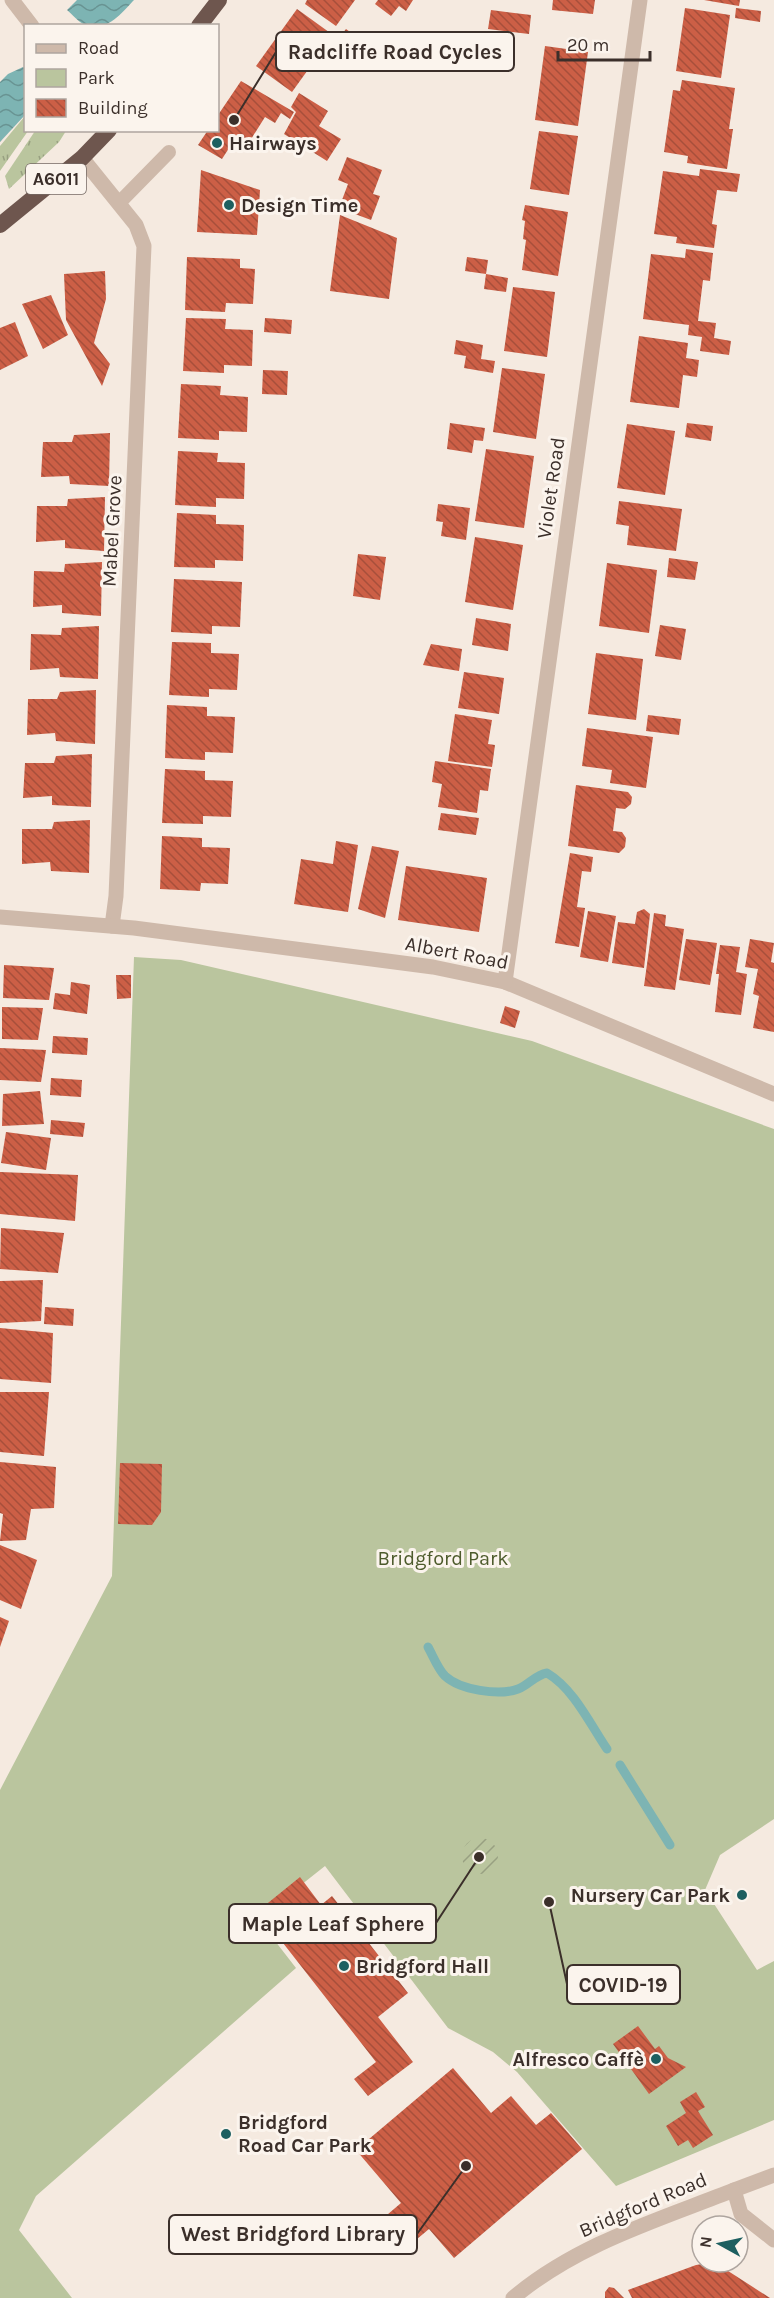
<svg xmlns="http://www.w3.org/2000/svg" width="774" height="2298" font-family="Karla,sans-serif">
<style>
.grass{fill:url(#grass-tufts)}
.park{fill:#bac59e}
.garden{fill:url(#garden-furrows)}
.water{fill:url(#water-waves)}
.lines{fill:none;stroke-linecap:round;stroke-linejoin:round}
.stream{stroke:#7db4b3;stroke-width:9}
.building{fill:url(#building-back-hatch)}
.service{stroke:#ceb9aa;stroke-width:14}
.minor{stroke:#ceb9aa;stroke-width:15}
.tertiary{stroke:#ceb9aa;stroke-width:15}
.trunk{stroke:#6e564e;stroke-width:16}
.poi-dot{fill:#1d5f60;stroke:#fbf4ed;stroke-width:2}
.labels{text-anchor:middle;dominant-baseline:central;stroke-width:6;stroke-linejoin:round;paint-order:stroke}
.shield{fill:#fbf4ed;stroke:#756a64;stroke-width:1.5}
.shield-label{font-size:18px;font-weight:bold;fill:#3b2f2a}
.poi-label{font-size:20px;font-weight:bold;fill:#3b2f2a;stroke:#fbf4ed;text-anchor:start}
.street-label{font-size:20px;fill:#3b2f2a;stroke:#fbf4ed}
.park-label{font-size:20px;fill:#4d5b2c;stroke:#fbf4ed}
.leader{fill:none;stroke:#3b2f2a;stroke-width:2}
.callout-dot{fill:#3b2f2a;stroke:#fbf4ed;stroke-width:2}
.callout{fill:#fbf4ed;stroke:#3b2f2a;stroke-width:2}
.callout-label{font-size:21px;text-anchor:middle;font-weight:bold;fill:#3b2f2a}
</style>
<defs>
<pattern id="grass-tufts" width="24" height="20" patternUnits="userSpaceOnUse" patternTransform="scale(1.5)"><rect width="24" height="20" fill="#bac59e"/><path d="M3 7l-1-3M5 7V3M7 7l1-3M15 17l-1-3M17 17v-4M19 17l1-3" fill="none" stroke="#98a081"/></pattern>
<pattern id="garden-furrows" width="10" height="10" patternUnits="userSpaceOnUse" patternTransform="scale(1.5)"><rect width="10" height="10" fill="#bac59e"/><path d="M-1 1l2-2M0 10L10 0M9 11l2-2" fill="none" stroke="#98a081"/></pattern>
<pattern id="water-waves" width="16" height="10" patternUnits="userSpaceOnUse" patternTransform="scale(1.5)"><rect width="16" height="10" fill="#7db4b3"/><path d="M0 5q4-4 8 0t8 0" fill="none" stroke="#689392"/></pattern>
<pattern id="building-back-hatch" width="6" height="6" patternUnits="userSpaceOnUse" patternTransform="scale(1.5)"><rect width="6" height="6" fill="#cc5f46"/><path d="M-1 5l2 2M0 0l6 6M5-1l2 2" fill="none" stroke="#a74f3b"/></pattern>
</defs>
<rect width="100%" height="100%" fill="#f5eae0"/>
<g class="grass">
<polygon points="25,116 26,130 28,131 0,171 0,146"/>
<polygon points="35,131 66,131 59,142 9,189 5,176"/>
</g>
<polygon class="park" points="134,957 181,960 532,1041 774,1129 774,1819 720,1855 705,1890 757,1970 774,1961 774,2120 616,2186 517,2072 493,2052 448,2028 325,1866 258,1919 296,1968 36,2196 19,2230 72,2298 0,2298 0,1790 112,1576"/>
<circle class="garden" cx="480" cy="1856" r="18"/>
<g class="water">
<path d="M77,0H134C122,13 106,33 86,25C79,23 72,14 67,10Z"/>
<polygon points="23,67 26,69 25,115 0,142 0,82 8,74"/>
</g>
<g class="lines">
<g class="stream">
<path d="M428,1647C433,1656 438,1669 445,1676C460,1690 499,1696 518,1689C529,1685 535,1675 547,1673C574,1689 590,1724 607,1749"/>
<polyline points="620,1765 670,1845"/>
</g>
</g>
<g class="building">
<polygon points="307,0 355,0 336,26 305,4"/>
<polygon points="378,0 413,0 406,11 399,6 391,16 375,4"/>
<polygon points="553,0 595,0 593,14 552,10"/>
<polygon points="704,0 740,0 739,6"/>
<polygon points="685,8 730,15 721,78 676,71"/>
<polygon points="736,8 761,11 760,22 735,18"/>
<polygon points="297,9 333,35 292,92 256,66"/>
<polygon points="491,10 531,15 529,34 488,29"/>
<polygon points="346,29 375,50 365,63 336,42"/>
<polygon points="545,46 588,52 578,126 535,120"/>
<polygon points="682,80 735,88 729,129 733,129 727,169 687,163 688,156 664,152 673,90 680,91"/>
<polygon points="241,81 294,112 290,119 281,113 275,123 265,117 243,152 231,145 222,159 198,145 208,130 218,130 218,115"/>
<polygon points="299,93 328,111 319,126 341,139 327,161 284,134 296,112 291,107"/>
<polygon points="539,131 578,136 569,195 530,189"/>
<polygon points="347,157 382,170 373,194 380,196 371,220 339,208 348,184 338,180"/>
<polygon points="700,169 740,174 737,192 717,190 712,224 717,225 714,248 676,243 677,237 654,234 663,171 699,176"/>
<polygon points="201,170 260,190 257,235 197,232"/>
<polygon points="525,205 568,212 558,276 522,270 526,240 523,239 525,221 522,220"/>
<polygon points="340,215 397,238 389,299 330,291"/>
<polygon points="686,249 713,253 710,281 703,280 698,321 716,323 714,338 731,341 729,355 700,351 702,337 688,335 689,325 643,319 651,254 685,258"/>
<polygon points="187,257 240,259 240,268 255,269 253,304 226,303 225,312 185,310"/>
<polygon points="467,257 488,260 486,274 465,271"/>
<polygon points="105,271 106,299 94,343 110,364 102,386 66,320 64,274"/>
<polygon points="486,274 508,278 506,292 484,289"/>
<polygon points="513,287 555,292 547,357 504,351"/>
<polygon points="51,295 68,335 43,349 22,304"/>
<polygon points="186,318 226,319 225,329 253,330 252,366 224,365 224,373 183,371"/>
<polygon points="265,318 292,320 291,334 264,332"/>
<polygon points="15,322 28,356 0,370 0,328"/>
<polygon points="639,336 688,343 686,358 699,360 697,377 683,375 679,408 630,402"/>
<polygon points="456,340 483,345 481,359 495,361 493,373 464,368 466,356 454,354"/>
<polygon points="502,368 545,374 536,439 493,432"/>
<polygon points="263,370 288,371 287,395 262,394"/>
<polygon points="181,384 221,386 220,395 248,397 247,432 219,431 219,440 178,438"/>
<polygon points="450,423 485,428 483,441 474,440 472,453 447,449"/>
<polygon points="687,423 713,426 711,441 685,437"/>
<polygon points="627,424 675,431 665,495 617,488"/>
<polygon points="110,433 109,486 70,484 69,476 41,477 43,442 72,442 74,435"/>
<polygon points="486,449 534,456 524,528 475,521"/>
<polygon points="178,451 218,453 217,462 245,463 244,499 216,498 216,507 175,505"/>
<polygon points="105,497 104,551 65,548 65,540 36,542 37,506 67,506 68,499"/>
<polygon points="619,501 682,509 676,551 627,545 629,526 616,524"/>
<polygon points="438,504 470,508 466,540 441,536 443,522 436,521"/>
<polygon points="177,513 216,515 216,524 244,525 243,561 215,560 215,568 174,567"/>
<polygon points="475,537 523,545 513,610 465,602"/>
<polygon points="358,554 386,557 380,600 353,596"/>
<polygon points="669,558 698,562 695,580 667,577"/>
<polygon points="102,562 101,616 62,613 62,605 33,607 34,571 64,572 65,564"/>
<polygon points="607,563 657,570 649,633 599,626"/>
<polygon points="174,579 242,582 240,627 212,626 212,634 171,632"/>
<polygon points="476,618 511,624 508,651 472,645"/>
<polygon points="660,625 686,629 681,660 655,656"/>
<polygon points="99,626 98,679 60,677 59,668 30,670 31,634 61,635 62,628"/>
<polygon points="172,642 211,643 211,653 239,654 237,690 209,689 209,697 169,695"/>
<polygon points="431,644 462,649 459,671 423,665"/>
<polygon points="596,653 643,659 636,720 588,714"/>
<polygon points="464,672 504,678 499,714 458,708"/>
<polygon points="96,690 95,744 56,741 55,733 27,735 28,699 57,699 60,692"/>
<polygon points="167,705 207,707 207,716 235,717 233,753 205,752 205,760 165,758"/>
<polygon points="455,714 492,720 488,744 495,745 492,767 448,761"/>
<polygon points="648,715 681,719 679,735 646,731"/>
<polygon points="587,728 653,737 646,788 610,783 612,770 582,766"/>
<polygon points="92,754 91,807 52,805 52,796 23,798 25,763 54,763 56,756"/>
<polygon points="435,761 491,769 488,791 480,790 477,813 438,807 442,784 432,782"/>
<polygon points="165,769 205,771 205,780 233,781 231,817 203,816 203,824 162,823"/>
<polygon points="576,785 628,792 632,797 631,804 625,809 616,808 613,831 622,832 626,838 625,847 619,853 568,846"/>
<polygon points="441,813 479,818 476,835 438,830"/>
<polygon points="90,820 89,873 51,871 50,862 22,864 22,829 52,829 54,822"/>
<polygon points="162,836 202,838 202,847 230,848 228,884 201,883 200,891 160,889"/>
<polygon points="336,841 358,845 348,912 294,904 301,859 333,864"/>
<polygon points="372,846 399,851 385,918 358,909"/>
<polygon points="570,853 593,857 591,872 582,871 577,907 585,908 579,947 555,943"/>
<polygon points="406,866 487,878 479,932 398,920"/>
<polygon points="644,909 650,914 644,968 612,963 618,922 635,924 637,912"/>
<polygon points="588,911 616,916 608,962 580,957"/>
<polygon points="654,913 666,915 665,926 684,929 675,990 644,986"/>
<polygon points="686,939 717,943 710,985 679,980"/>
<polygon points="750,939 774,943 771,962 774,963 774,1032 753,1028 759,996 753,994 758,969 745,967"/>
<polygon points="720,945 740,947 736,972 747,974 741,1015 715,1012 719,974 716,974"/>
<polygon points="4,965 54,968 49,1000 3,998"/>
<polygon points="116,975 131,975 131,998 117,999"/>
<polygon points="71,982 90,985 87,1014 53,1009 55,993 70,995"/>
<polygon points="505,1006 520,1011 515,1028 500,1023"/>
<polygon points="2,1007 43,1008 38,1040 2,1039"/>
<polygon points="53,1036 88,1038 87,1055 52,1053"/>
<polygon points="0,1048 46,1050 41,1082 0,1080"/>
<polygon points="51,1078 82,1080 81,1097 50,1095"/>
<polygon points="40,1091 44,1124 2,1126 3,1094"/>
<polygon points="51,1120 85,1123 83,1137 50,1134"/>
<polygon points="6,1132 51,1138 46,1170 1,1163"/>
<polygon points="0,1172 78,1175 75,1221 0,1214"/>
<polygon points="1,1228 64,1233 58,1273 0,1269"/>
<polygon points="43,1280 41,1321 0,1323 0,1281"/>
<polygon points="45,1307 74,1309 73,1326 44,1324"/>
<polygon points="0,1328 53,1333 51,1383 0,1379"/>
<polygon points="0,1392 49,1392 44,1456 0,1452"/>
<polygon points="0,1462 56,1467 54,1508 31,1509 26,1540 0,1541 3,1514 0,1513"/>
<polygon points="120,1463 162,1464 161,1512 152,1525 118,1524"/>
<polygon points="0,1545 37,1560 21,1609 0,1600"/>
<polygon points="0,1617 9,1621 0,1647"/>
<polygon points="300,1877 321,1905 332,1896 408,1993 378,2017 413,2062 368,2096 354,2079 376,2062 258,1911"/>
<polygon points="638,2026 655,2049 659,2046 668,2058 686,2067 649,2094 613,2044"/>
<polygon points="453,2068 491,2113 511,2096 536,2125 551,2113 582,2149 454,2258 429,2229 398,2255 374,2226 401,2203 356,2150"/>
<polygon points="696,2092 705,2107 698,2111 713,2135 693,2148 688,2140 678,2146 666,2126 686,2113 680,2102"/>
<polygon points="709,2263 725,2269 770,2298 632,2298 628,2290 696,2265"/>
<polygon points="609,2287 614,2288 624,2298 605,2298 605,2292"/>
</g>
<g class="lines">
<polyline class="service" points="119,203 169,152"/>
<g class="minor">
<polyline points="12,0 32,26"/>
<polyline points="82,158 136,225 144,246 116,896 112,926"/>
<polyline points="0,917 134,928 433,967 505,982 774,1094"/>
<polyline points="505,982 640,0"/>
<polyline points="734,2190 774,2175"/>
</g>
<path class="tertiary" d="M513,2298C577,2244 658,2220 734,2190L741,2214L774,2240"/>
<g class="trunk">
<polyline points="199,26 219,0"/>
<polyline points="0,225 82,158 109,130"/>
</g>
</g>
<g class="poi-dot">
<circle cx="217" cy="143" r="6"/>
<circle cx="229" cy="205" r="6"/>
<circle cx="742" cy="1895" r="6"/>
<circle cx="344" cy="1966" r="6"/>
<circle cx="656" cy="2059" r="6"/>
<circle cx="226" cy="2134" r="6"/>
</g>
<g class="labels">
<rect class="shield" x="26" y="164" width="60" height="30" rx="4.5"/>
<g class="shield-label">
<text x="56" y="179">A6011</text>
</g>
<g class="poi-label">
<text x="229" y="143">Hairways</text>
<text x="241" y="205">Design Time</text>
<text x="730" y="1895" text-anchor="end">Nursery Car Park</text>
<text x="356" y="1966">Bridgford Hall</text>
<text x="644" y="2059" text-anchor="end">Alfresco Caffè</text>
<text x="238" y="2122">Bridgford<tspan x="238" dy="23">Road Car Park</tspan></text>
</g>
<g class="street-label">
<text transform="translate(551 488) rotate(-82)">Violet Road</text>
<text transform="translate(112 531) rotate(-87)">Mabel Grove</text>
<text transform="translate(457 953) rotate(11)">Albert Road</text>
<text transform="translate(643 2205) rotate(-23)">Bridgford Road</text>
</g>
<g class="park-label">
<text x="443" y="1558">Bridgford Park</text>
</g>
</g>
<path class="leader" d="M234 120L276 52M479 1857L436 1923M549 1902L567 1984M466 2166L417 2234"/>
<g class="callout-dot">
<circle cx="234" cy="120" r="6"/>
<circle cx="479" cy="1857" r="6"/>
<circle cx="549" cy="1902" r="6"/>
<circle cx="466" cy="2166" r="6"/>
</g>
<g class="callout">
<rect x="276" y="32" width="238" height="39" rx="6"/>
<rect x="229" y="1904" width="207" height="39" rx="6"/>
<rect x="567" y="1965" width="113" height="39" rx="6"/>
<rect x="169" y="2215" width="248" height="39" rx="6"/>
</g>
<g class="callout-label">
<text x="395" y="59">Radcliffe Road Cycles</text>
<text x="333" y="1931">Maple Leaf Sphere</text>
<text x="623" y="1992">COVID-19</text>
<text x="293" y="2241">West Bridgford Library</text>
</g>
<rect x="24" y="24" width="195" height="108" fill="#fbf4ed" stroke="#aea59f" stroke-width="1.5"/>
<rect x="36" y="44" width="30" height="9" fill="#ceb9aa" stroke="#aea59f" stroke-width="1.5"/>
<text x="78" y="54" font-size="18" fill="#3b2f2a">Road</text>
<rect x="36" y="69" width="30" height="18" fill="#bac59e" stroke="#aea59f" stroke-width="1.5"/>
<text x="78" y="84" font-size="18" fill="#3b2f2a">Park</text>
<rect x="36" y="99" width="30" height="18" fill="url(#building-back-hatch)" stroke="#aea59f" stroke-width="1.5"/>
<text x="78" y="114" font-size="18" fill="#3b2f2a">Building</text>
<g transform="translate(720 2244) rotate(278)"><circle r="28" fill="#fbf4ed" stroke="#aea59f" stroke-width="1.5"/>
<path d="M0-4.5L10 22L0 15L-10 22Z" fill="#1d5f60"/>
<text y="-9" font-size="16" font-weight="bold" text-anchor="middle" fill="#3b2f2a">N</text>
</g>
<path d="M558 51v9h92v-9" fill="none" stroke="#3b2f2a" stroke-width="3"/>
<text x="567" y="51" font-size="18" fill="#3b2f2a" stroke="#fbf4ed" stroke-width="4.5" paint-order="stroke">20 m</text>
</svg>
